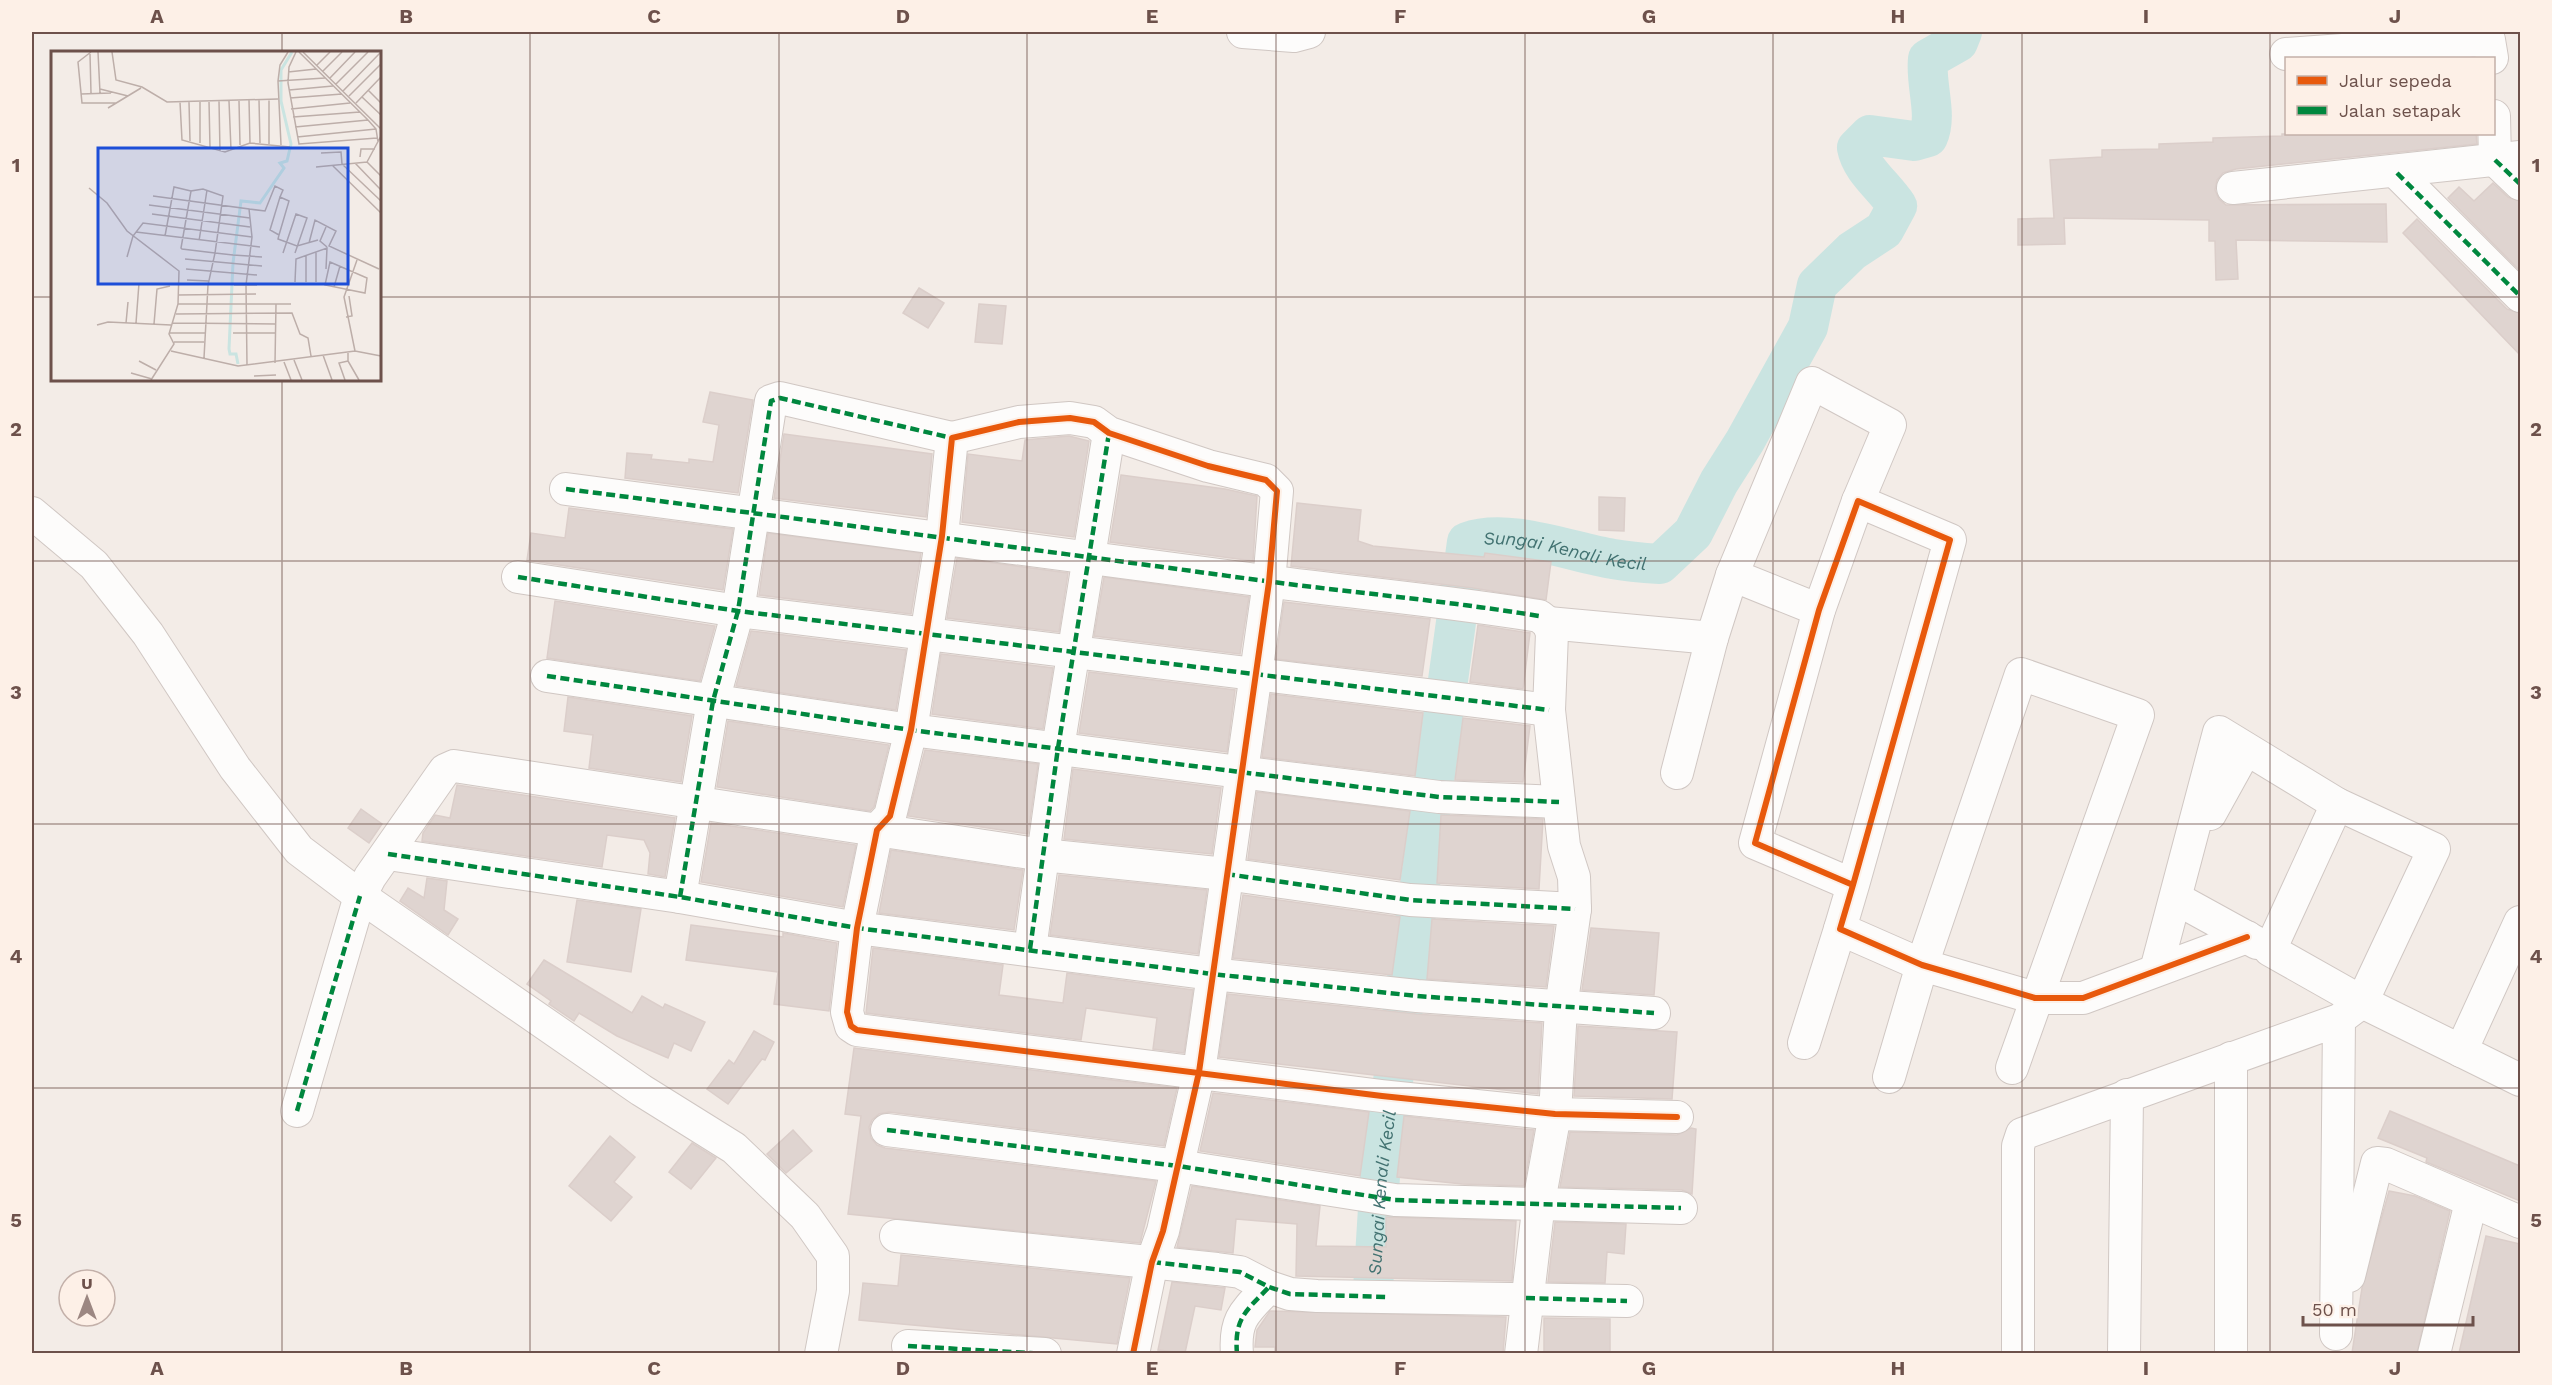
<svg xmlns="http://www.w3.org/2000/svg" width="2552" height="1385" font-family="'Work Sans',sans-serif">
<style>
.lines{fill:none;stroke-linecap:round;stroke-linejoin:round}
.river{stroke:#cae4e1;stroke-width:40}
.building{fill:#dfd4d0;stroke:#dbceca;stroke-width:1.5}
.minor-casing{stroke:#d0c7c3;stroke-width:34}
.minor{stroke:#fdfcfb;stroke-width:32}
.quiet{stroke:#00873e;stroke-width:4.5;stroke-dasharray:9 4.5;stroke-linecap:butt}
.cycleway-casing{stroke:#fdf0e7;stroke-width:10}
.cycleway{stroke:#e8590c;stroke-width:6}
.grid{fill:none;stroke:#6d514b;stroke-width:1.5;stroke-opacity:0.55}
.labels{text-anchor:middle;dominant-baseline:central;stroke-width:6;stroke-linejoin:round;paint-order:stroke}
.water-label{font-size:18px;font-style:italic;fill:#427271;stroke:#fdf0e7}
.inset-river{fill:none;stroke:#cae4e1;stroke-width:3}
.inset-road{fill:none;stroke:#bdaea9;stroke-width:1.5}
.view{fill:#1d4ed8;fill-opacity:0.15;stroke:#1d4ed8;stroke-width:3}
.inset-edge{fill:none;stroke:#6d514b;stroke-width:3}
.neatline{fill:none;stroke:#6d514b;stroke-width:2}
.grid-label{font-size:20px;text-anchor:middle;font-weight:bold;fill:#6d514b}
</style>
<rect width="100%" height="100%" fill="#f3ece7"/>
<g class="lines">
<path class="river" id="s1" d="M1369,1354L1380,1176L1467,542C1509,527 1570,552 1613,559C1629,562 1644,563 1660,564L1693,533L1719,482L1745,441L1808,327L1817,285L1852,251L1884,230L1897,206C1885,187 1861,170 1857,148L1870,135L1914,141L1928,137C1938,115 1925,84 1928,59L1958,42L1962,32"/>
</g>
<g class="building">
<polygon points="2282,134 2476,134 2477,144 2236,169 2223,173 2217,180 2215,190 2219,199 2226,205 2386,204 2387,242 2236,240 2238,279 2216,280 2215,241 2209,241 2209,220 2064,218 2065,244 2018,245 2018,219 2054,218 2050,160 2102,157 2102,150 2159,149 2159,144 2213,142 2213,138 2282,136"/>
<polygon points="2493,183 2508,197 2520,201 2520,271 2448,198 2459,187 2474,201"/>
<polygon points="2417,219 2507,309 2520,313 2520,355 2403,233"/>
<polygon points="919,288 944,303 928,328 903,313"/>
<polygon points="979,304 1006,306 1002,344 975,342"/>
<polygon points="710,392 753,400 738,493 625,478 627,453 652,455 651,459 689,463 689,459 713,462 719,425 703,422"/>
<polygon points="784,434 932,454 926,517 774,498"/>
<polygon points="1069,436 1089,441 1074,537 962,522 968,454 1022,461 1025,440"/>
<polygon points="1121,475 1225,489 1257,496 1253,561 1110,542"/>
<polygon points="1599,497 1625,498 1624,531 1599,530"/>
<polygon points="1297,503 1361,510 1358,541 1373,546 1484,557 1485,553 1551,562 1546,600 1473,588 1291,566"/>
<polygon points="569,508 733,529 723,590 527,560 531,533 565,538"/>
<polygon points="768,533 921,553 911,614 759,595"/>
<polygon points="957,558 1068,573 1059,632 947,618"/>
<polygon points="1104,577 1249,597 1240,654 1094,636"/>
<polygon points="555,601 715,626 700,681 547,658"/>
<polygon points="1284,602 1430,619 1422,676 1276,659"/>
<polygon points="1478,625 1530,633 1523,689 1470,682"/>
<polygon points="751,631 906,650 896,710 736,686"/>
<polygon points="941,654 1053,668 1043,729 932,714"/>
<polygon points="1089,672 1235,690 1227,752 1079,733"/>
<polygon points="1271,694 1423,713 1415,776 1262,757"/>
<polygon points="568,697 692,716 681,782 589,768 593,735 564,731"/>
<polygon points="1463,718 1530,726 1523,782 1455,780"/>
<polygon points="728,721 889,745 874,807 870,811 717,787"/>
<polygon points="925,750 1038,764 1028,834 908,816"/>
<polygon points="1073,769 1221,788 1212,854 1064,839"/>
<polygon points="457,785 675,818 665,877 648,874 650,853 644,840 607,835 602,867 422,841 423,833 435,815 450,818"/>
<polygon points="1257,792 1410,811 1400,880 1248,859"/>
<polygon points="361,809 382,824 369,843 348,828"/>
<polygon points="1441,815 1543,819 1539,889 1437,883"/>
<polygon points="711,823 856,845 843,907 701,882"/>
<polygon points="891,850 1023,870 1014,930 879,913"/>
<polygon points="1059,875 1207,890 1198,954 1050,935"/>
<polygon points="427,878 447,881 444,910 458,919 448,935 400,901 408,888 424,898"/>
<polygon points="1243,895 1400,917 1392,975 1233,958"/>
<polygon points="577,900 641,909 631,972 567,962"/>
<polygon points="1432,919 1554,926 1546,987 1427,979"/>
<polygon points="691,925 783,937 783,933 837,943 829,1011 774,1004 778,972 686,960"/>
<polygon points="1591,928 1659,933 1654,995 1582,990"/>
<polygon points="873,948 1003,965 999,995 1063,1003 1067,973 1193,990 1184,1053 1153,1049 1157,1018 1086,1008 1081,1040 866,1013"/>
<polygon points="544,960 632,1013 642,996 663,1008 665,1004 705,1022 691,1051 674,1043 668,1058 617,1036 579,1013 574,1021 549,1004 551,1001 527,984"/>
<polygon points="1228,994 1416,1014 1542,1023 1538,1094 1219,1057"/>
<polygon points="1578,1026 1677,1032 1672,1099 1574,1096"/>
<polygon points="754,1031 774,1042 765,1060 762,1059 728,1104 707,1089 729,1060 734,1064"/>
<polygon points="854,1048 1177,1088 1164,1146 889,1112 879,1114 872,1120 869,1127 871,1138 877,1145 885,1148 1156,1181 1140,1243 848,1214 861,1116 845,1114"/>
<polygon points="1213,1093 1369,1112 1360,1176 1200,1151"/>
<polygon points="2390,1111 2520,1166 2520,1201 2426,1162 2427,1158 2378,1138"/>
<polygon points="1404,1116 1534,1130 1524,1186 1462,1184 1397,1177"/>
<polygon points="1691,1128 1696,1129 1692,1194 1682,1190 1560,1187 1570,1132 1677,1135"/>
<polygon points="793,1130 812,1151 786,1173 767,1154"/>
<polygon points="610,1136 635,1157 614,1182 632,1197 611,1221 569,1186"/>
<polygon points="692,1143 716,1158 691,1189 669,1172"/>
<polygon points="1192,1186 1320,1206 1316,1246 1386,1247 1386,1217 1516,1221 1512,1281 1296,1276 1297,1224 1236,1219 1233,1253 1177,1247"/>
<polygon points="2389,1191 2415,1196 2450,1211 2417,1353 2352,1353 2362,1288"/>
<polygon points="1555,1222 1626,1224 1624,1254 1607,1252 1605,1283 1548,1282"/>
<polygon points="2486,1236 2520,1244 2520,1353 2459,1353"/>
<polygon points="901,1255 1130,1278 1117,1344 859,1320 863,1283 898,1286"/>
<polygon points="1172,1282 1225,1288 1221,1310 1195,1306 1185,1353 1158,1350"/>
<polygon points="1270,1311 1506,1317 1503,1353 1275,1353 1275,1347 1255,1347 1257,1330"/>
<polygon points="1544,1318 1610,1319 1610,1353 1544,1353"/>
</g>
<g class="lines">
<g class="minor-casing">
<g id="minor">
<polyline points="1243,32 1294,36 1309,32"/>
<polyline points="2286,54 2482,40 2489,40 2492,58"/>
<polyline points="2494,116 2495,160 2520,184"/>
<polyline points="2397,173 2520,296"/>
<polyline points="2233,188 2520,157"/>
<path d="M566,489C799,519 1032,549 1265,581C1356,593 1448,601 1539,616L1548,623L1552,633L1549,710L1564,846L1574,877L1575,909L1561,1008L1555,1114L1539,1202L1521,1354"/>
<polyline points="32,513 94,565 148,634 235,768 299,850 360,896 641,1090 734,1148 805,1216 833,1256 833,1291 821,1354"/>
<polyline points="1732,575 1819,610"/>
<polyline points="518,577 738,611 1549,710"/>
<polyline points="1548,623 1712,638 1732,575 1812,383 1890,425 1858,501"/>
<polyline points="547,676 911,730 1240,772 1439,797 1559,802"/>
<polyline points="1677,773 1712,638"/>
<polyline points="2337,804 2270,950 2362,1002 2346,1014"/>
<polyline points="2210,814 2246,749"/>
<polyline points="388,854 680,897 857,928 1212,974 1417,996 1654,1013"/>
<polyline points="1853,885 1755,843 1819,610 1858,501 1950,540 1853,885 1840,929 1922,965 2035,998 2083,998 2247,937"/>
<polyline points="680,897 713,701 738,611 771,401 780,398 952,438"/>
<polyline points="2177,899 2257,943"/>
<polyline points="1030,949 1058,748 1109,433"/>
<polyline points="2156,970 2219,732 2337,804 2434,849 2362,1002 2520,1080"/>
<polyline points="1804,1043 1840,929"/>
<polyline points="2461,1051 2520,922"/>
<polyline points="2231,1058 2231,1354"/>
<polyline points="1889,1077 1922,965 2021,674 2138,715 2012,1068"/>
<polyline points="297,1111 360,896 370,877 440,777 445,770 454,766 1043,855 1226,874 1410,900 1575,909"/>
<polyline points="887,1130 1178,1166 1395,1200 1681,1208"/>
<polyline points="896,1236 1217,1269 1240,1272 1269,1287 1290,1294 1317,1296 1627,1301"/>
<polyline points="2349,1276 2377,1163 2386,1164 2520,1222"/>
<polyline points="908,1346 1045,1354"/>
<polyline points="1133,1354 1152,1262 1163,1231 1199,1072 1269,582 1277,491 1266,480 1208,466 1109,433 1094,422 1070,418 1019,422 952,438 942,536 911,730 890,816 877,830 857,928 847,1012 851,1026 857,1030 1382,1096 1555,1114 1677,1117"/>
<path d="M1237,1354C1234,1318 1246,1311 1269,1287"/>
<polyline points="2018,1354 2018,1146 2022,1134 2339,1020 2336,1334"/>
<polyline points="2124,1354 2127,1095"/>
<polyline points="2434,1354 2471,1202"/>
</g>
</g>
<use href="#minor" class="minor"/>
<g class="quiet">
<polyline points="2495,160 2520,184"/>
<polyline points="2397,173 2520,296"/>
<path d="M566,489C799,519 1032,549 1265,581C1356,593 1448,601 1539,616"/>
<polyline points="518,577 738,611 1549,710"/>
<polyline points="547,676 911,730 1240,772 1439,797 1559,802"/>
<polyline points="388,854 680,897 857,928 1212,974 1417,996 1654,1013"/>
<polyline points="1226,874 1410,900 1575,909"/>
<polyline points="680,897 713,701 738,611 771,401 780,398 952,438"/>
<polyline points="1030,949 1058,748 1109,433"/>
<polyline points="297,1111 360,896"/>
<polyline points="887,1130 1178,1166 1395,1200 1681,1208"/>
<polyline points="1152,1262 1240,1272 1269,1287 1290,1294 1388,1297"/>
<polyline points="1526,1298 1627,1301"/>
<polyline points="908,1346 1045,1354"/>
<path d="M1237,1354C1234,1318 1246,1311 1269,1287"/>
</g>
<g class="cycleway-casing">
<g id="cycleway">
<polyline points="1853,885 1755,843 1819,610 1858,501 1950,540 1853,885 1840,929 1922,965 2035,998 2083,998 2247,937"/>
<polyline points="1133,1354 1152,1262 1163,1231 1199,1072 1269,582 1277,491 1266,480 1208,466 1109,433 1094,422 1070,418 1019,422 952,438 942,536 911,730 890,816 877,830 857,928 847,1012 851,1026 857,1030 1382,1096 1555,1114 1677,1117"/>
</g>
</g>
<use href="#cycleway" class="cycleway"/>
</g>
<path class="grid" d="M282,32V52M530,32V1354M779,32V1354M1027,32V1354M1276,32V1354M1525,32V1354M1773,32V1354M2022,32V1354M2270,32V1354M32,297H52M380,297H2520M282,380V1354M32,561H2520M32,824H2520M32,1088H2520"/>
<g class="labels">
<g class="water-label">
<text stroke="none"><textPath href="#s1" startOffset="918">Sungai Kenali Kecil</textPath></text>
<text stroke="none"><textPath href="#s1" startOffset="162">Sungai Kenali Kecil</textPath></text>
</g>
</g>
<g transform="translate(51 51)">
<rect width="330" height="330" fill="#f3ece7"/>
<path class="inset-river" d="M187,313L185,303H179L178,298L182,212L190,150L209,152L233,117L229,112L236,110L240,93L230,50V19L241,1"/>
<path class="inset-road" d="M40,1L27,11L31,52H66M47,1L49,42M61,1L65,29L91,36L116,51L227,48M245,1L238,16L237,32L248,93L326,87M248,1L317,69L325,78L327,91M252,1L330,78M39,3L40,42M266,14L279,1M272,20L291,1M237,21L265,18M279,27L304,1M227,30L274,27M285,33L317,1M49,38L77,45M238,39L282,35M317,39L330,52M292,40L329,2M30,43L60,42M298,45L330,13M311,46L330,64M239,47L291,43M218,48V93M198,49L199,92M208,49L209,92M158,50L159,97M168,50L169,100M178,50L180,99M188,50L189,94M129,51L131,89L174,101L199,92L239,96M138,51L139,90M149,51V92M305,52L330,26M57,57L90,37M240,58L299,52M242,66L309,61M244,76L317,69M246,86L325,78M230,94L227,30L229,14L237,1M270,102L290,101L291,113L330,150M309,106L310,98H324M316,111L330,85M304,112L330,139M282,115L330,162M265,116L316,111L330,125M38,137L56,152L76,180L128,220L127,253L118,283L123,293L100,329M102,145L198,158L201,186L195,234L196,314M98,154L199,167M198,158L214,160L224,135L232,139L229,146M101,163L199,176M275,176L269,190L276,196M85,181L209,196M228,184L238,150L229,146L219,179L228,184L227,188L246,195L267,189M114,185L123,136L140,140M148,190L156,139M258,192L264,169L285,180L278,195L328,218M265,201V231M232,202L245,163L256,167L244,202M76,206L82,185L92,172L201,186M134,208L211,215M279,211L316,227L314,242L274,234ZM135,218L206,224M136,229L158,230M244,231L245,208L276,197L275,218M255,231V204M127,233H179M183,234H206M283,236L289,215M127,244L205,243M127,253H240M125,263L241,262L249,283L257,287L260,305M295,266L301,265L298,245M75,272L77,251M85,272L88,232M121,272L225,273M103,273L106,238L119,235M46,274L57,271L120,274M118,282H154M182,282H225M123,291H153M120,300L187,315L304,300L330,305M304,300L293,246L306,209M297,301V310L308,329M272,304L281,329M153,307L157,234L164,202L172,145L152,138L140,140L130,197L131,198L164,202L182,204L211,206M243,309L251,329M88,310L105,319M233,311L240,329M224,312L225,253M80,322L101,328M203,325L225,324M294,329L288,312L297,310"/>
<path class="view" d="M47,97H297V233H47Z"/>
<rect width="330" height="330" class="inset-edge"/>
</g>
<rect width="2552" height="1385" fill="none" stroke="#fdf0e7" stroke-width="66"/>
<rect x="2285" y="57" width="210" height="78" fill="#fdf0e7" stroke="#c3b0a9" stroke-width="1.5"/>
<rect x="2297" y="76" width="30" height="9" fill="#e8590c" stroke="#c3b0a9" stroke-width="1.5"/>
<text x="2339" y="87" font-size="18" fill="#6d514b">Jalur sepeda</text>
<rect x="2297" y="106" width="30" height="9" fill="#00873e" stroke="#c3b0a9" stroke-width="1.5"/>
<text x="2339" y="117" font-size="18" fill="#6d514b">Jalan setapak</text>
<g transform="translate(87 1298)"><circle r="28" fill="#fdf0e7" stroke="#c3b0a9" stroke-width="1.5"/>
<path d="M0-4.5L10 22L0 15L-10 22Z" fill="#9c8782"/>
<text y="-9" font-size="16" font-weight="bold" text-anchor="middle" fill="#6d514b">U</text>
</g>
<path d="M2303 1316v9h170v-9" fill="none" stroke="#6d514b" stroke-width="3"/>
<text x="2312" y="1316" font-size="18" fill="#6d514b" stroke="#fdf0e7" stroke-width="4.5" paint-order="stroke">50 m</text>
<rect x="33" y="33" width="2486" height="1319" class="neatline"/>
<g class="grid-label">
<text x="157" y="23">A</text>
<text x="406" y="23">B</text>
<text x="654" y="23">C</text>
<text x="903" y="23">D</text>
<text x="1152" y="23">E</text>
<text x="1400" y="23">F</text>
<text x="1649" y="23">G</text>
<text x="1898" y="23">H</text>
<text x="2146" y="23">I</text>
<text x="2395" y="23">J</text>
<text x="16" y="172">1</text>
<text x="2536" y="172">1</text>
<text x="16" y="436">2</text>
<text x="2536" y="436">2</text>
<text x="16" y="699">3</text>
<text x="2536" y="699">3</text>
<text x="16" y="963">4</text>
<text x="2536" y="963">4</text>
<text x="16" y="1227">5</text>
<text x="2536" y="1227">5</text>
<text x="157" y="1375">A</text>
<text x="406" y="1375">B</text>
<text x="654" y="1375">C</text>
<text x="903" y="1375">D</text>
<text x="1152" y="1375">E</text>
<text x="1400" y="1375">F</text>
<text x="1649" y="1375">G</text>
<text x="1898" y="1375">H</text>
<text x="2146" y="1375">I</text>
<text x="2395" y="1375">J</text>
</g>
</svg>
